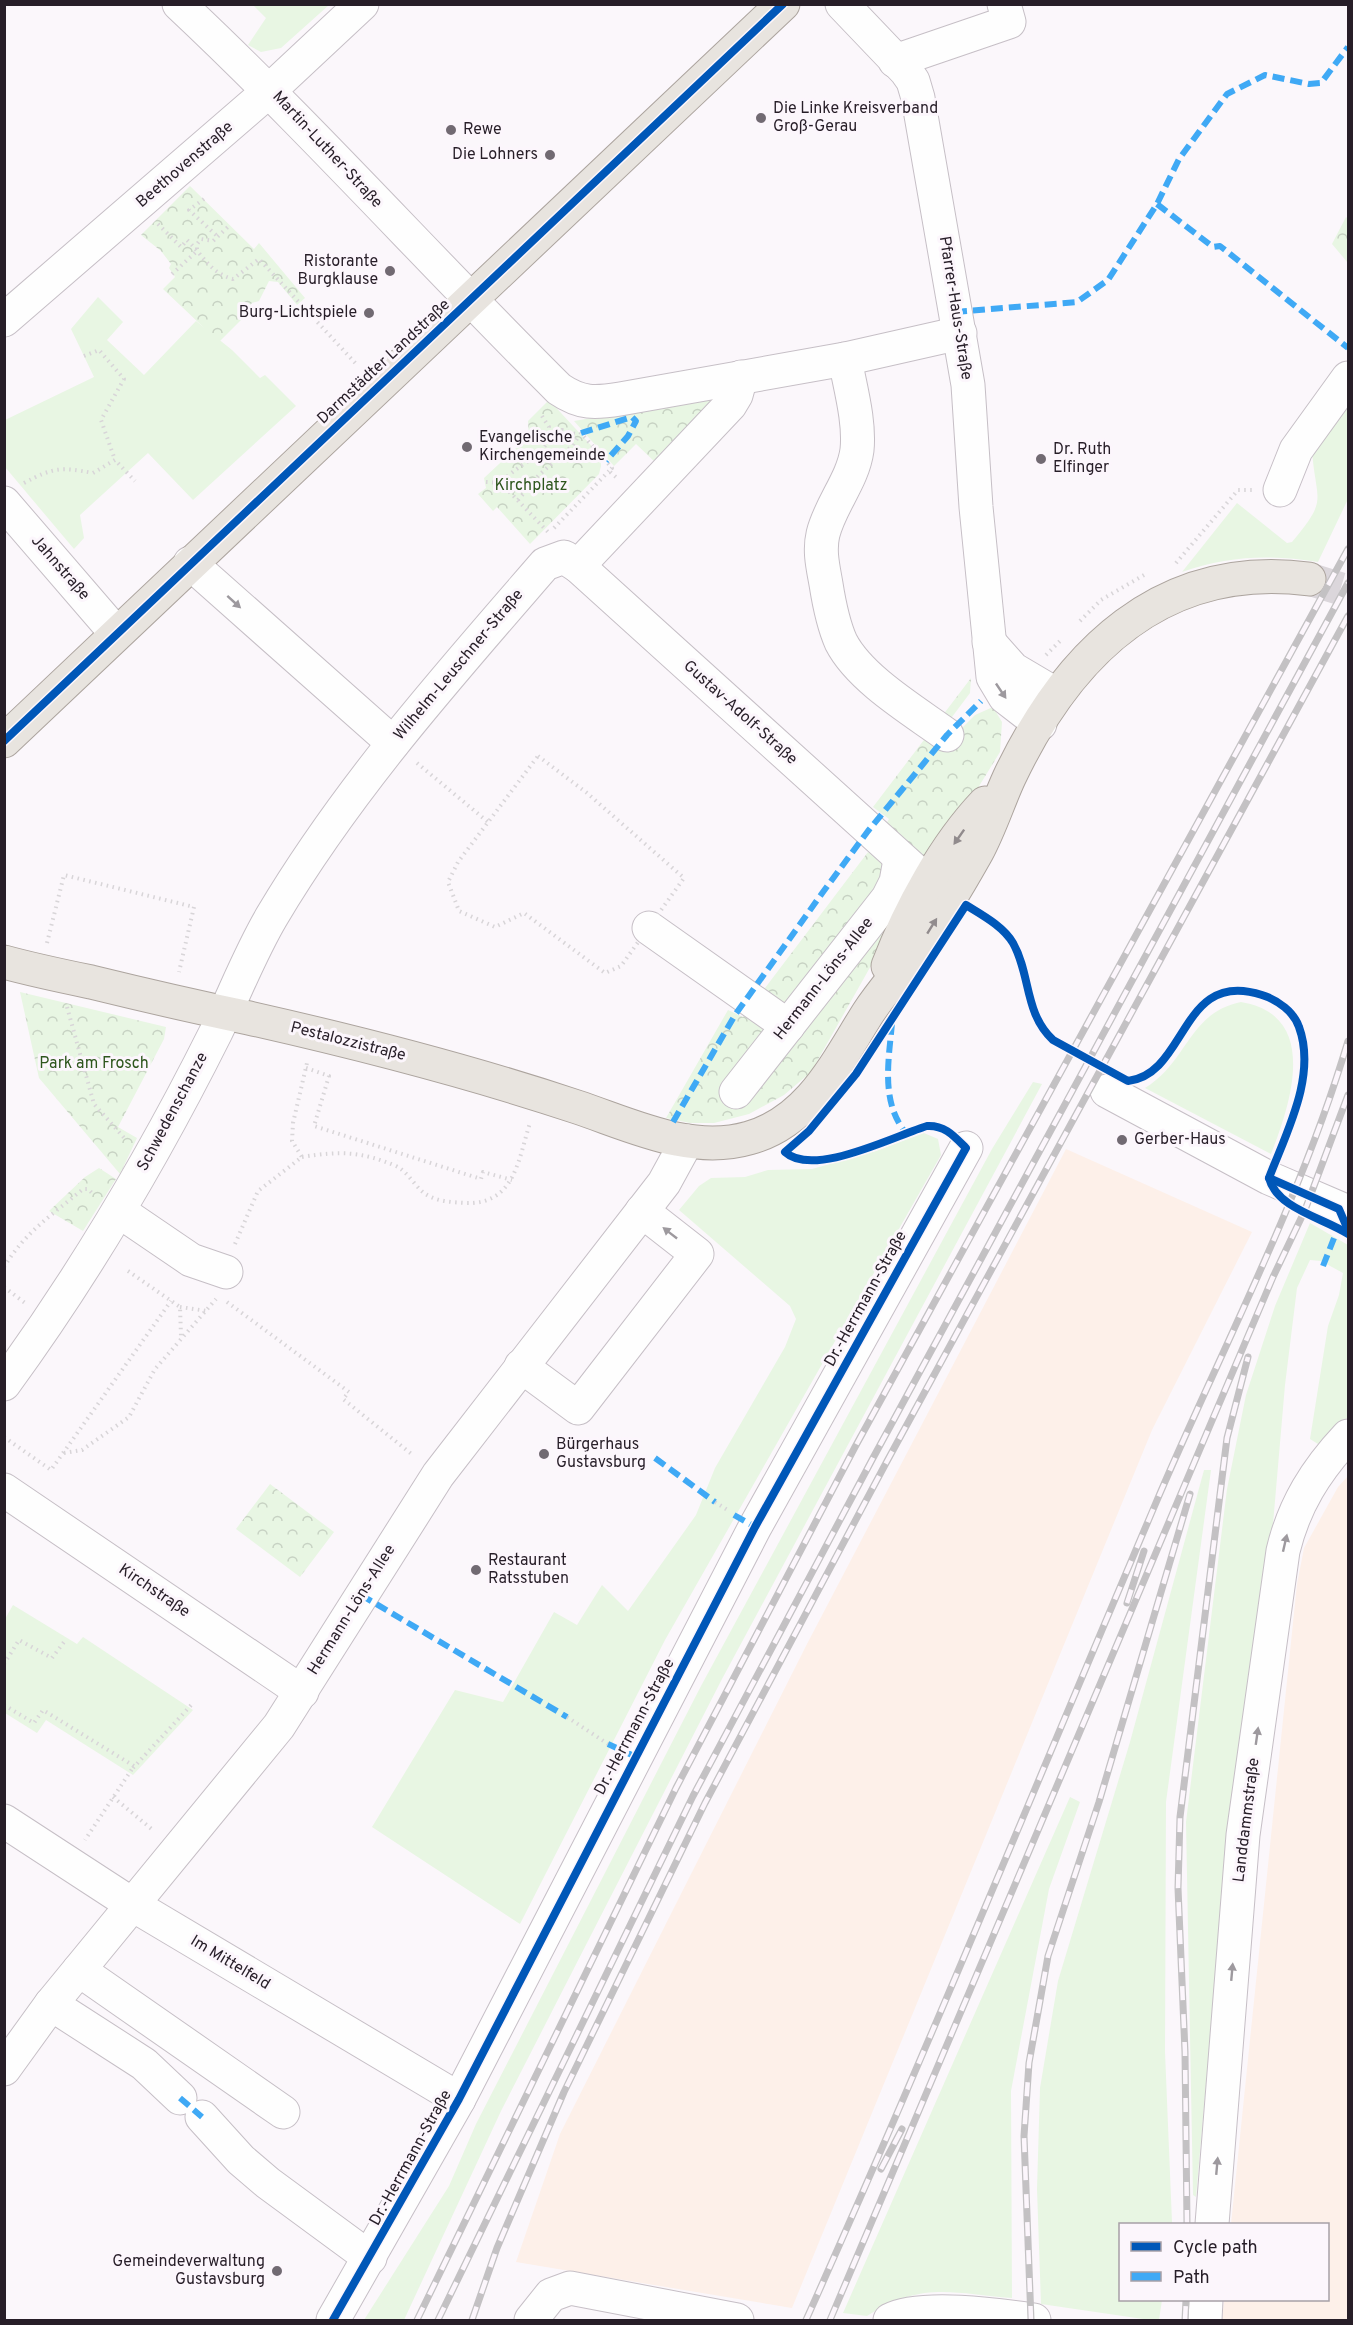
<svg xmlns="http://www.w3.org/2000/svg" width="1353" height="2325" font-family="Overpass,sans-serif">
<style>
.industrial{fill:#fdf0e9}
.green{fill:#e8f6e3}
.park{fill:url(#park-crowns)}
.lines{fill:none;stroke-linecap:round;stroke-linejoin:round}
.major-tunnel{stroke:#dbd6db;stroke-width:33;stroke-dasharray:33 16;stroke-linecap:butt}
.minor-casing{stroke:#c6bfc6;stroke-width:35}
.major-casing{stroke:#aca49e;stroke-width:35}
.path{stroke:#d8d5d8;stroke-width:4;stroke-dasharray:1.5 4.5;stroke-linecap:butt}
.minor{stroke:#fefefe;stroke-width:33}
.major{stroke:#e8e4df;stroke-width:33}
.rail-casing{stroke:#c3c1c3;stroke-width:7}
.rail{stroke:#fcf6fc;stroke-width:4.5;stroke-dasharray:14;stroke-linecap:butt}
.quiet{stroke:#3fa9f5;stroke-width:6;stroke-dasharray:12 6;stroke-linecap:butt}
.cycleway-casing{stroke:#fcf6fc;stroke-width:11}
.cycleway{stroke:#0057b8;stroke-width:8}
.oneway{fill:#9d999e}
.oneway2{fill:#918b8d}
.poi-dot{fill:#716a72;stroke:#fcf6fc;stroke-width:2}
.labels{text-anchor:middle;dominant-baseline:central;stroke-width:6;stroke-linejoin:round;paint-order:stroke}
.poi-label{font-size:16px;fill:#271e28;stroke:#fcf6fc;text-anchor:start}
.street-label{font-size:16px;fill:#271e28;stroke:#fcf6fc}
.park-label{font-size:16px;fill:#2e561d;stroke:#fcf6fc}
</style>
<defs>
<pattern id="park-crowns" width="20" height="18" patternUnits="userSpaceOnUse" patternTransform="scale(1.5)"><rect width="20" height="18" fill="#e8f6e3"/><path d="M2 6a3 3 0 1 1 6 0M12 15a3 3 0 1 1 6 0" fill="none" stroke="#c7d2c3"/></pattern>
</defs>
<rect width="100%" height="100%" fill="#fbf7fb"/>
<g class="industrial">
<polygon points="1066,1149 1252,1232 1152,1430 792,2308 516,2262 560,2134 807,1644"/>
<polygon points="1348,1476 1348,2320 1222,2320 1224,2300 1328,2300 1328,2224 1231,2224 1297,1584 1304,1548 1338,1487"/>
</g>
<g class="green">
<polygon points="290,5 329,5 281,48 261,52 248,45 266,18 253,5"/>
<polygon points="98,297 123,322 107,340 144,375 196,321 232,350 260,378 265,375 296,406 193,500 148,453 80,515 84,538 74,549 5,467 5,420 94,377 71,329"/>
<path d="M1348,397V499L1318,562C1271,554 1227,556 1182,572L1237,503L1287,543L1292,542C1329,498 1316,503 1312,451Z"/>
<path d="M1241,1002C1320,1015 1291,1103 1271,1154L1145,1088C1188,1062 1188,1013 1241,1002Z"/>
<polygon points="1033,1082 1042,1084 722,1679 501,2111 404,2320 364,2320 449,2186 476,2124 701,1686 992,1149"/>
<polygon points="924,1133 938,1139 941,1155 665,1640 520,1924 372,1827 455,1690 503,1702 554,1612 577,1625 602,1585 628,1611 696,1515 715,1468 785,1347 796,1319 790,1306 679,1210 699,1186 711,1178 745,1177 768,1170 812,1169 876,1151"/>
<polygon points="1310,1223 1348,1245 1348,1417 1318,1444 1310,1439 1328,1326 1339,1295 1343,1273 1321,1261 1310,1260 1297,1288 1285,1385 1273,1524 1262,1577 1247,1694 1218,1948 1196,2197 1193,2195 1186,1822 1227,1489 1246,1395 1275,1306"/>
<polygon points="1204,1470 1211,1470 1166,1802 1165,2052 1172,2222 1172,2224 1120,2224 1120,2300 1162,2300 1159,2320 1150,2320 1041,2304 1037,2189 1040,2088 1058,1981 1130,1742"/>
<polygon points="13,1605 77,1644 83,1637 193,1710 133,1775 46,1720 37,1733 5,1713 5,1619"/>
<path d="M1070,1797L1080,1802L1049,1889L1011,2091L1012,2298C952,2293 921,2281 867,2316L843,2313Z"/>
</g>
<g class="park">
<polygon points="190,186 254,249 259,243 305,298 297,305 278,282 269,281 259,301 252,303 242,314 243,318 219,342 163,289 175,277 169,268 171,264 161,251 141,235"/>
<polygon points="1346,217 1348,219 1348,263 1332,244"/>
<polygon points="722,396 657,464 636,444 614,466 574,421"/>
<polygon points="549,400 600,455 601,466 599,474 530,544 497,507 493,511 478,494 486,488 484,478 529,436 528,421"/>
<polygon points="971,678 970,693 937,737 954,736 975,715 993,707 1002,722 1000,752 927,871 881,832 889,819 873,807"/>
<polygon points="868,852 907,881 890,932 811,1072 784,1095 749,1114 714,1123 690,1123 666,1118 728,1010 743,1017"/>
<polygon points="20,992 166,1027 164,1039 118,1127 137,1138 120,1174 39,1078"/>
<polygon points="99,1168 116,1179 83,1231 49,1211 85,1177"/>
<polygon points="270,1484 334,1532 300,1577 236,1529"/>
</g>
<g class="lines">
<polyline class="major-tunnel" points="1309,579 1348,591"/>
<g class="minor-casing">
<g id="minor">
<path d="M179,4C311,128 431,262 559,389C581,404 595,403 620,399L845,359L960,333"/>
<polyline points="842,4 906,71 913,81 918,98 968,385 976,507 993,677 1005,697 1040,724"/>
<polyline points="895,61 1009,22 1004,4"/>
<polyline points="4,320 270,90 362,4"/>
<path d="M845,359C850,387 860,421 857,450C853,480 830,505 823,534C819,551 823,567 826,584C829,603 833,624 841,642C860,679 914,711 947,735"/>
<polyline points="1280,490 1296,450 1348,378"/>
<polyline points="4,503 116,633"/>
<polyline points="190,563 393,743"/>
<polyline points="578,566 923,878"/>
<polyline points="989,642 1013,669 1057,695"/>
<polyline points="649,928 788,1026"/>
<polyline points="1107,1091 1269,1178 1348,1212"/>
<polyline points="736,1092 888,898 896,882 900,860"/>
<polyline points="119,1211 191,1260 226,1272"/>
<polyline points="521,1366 578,1408 697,1254 642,1211"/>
<path d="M4,1384C85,1273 155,1154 216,1032C235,993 250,953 272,916C348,788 448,676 545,564L564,557L578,566L730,405L736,395L741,377"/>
<polyline points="4,1490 302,1692"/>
<polyline points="4,1821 133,1905 459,2099"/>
<polyline points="79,1970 283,2112"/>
<polyline points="51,2004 144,2064 180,2098"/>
<polyline points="4,2069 51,2004 279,1726 438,1475 664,1183 687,1141"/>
<polyline points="202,2117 241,2160 268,2183 370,2258"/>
<path d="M1212,2224L1243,1835L1283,1551C1294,1505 1316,1470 1348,1436"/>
<polyline points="333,2320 459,2099 755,1527 966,1148"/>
<polyline points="531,2320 551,2295 570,2288 737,2320"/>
<path d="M890,2320C920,2304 999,2315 1034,2320"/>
<polyline points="1205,2320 1206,2300"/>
</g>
</g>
<g class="major-casing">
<g id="major">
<polyline points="4,741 783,4"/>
<path d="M4,962C33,970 62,976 91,982C144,995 196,1007 249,1018C360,1043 469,1071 577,1107C631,1125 691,1155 749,1138C810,1121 837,1062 868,1013C883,990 902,970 917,948C939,918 959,884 977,852C990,828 998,802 1009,778C1068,653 1162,560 1309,579"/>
<path d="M888,966C909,911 944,846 985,803"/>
</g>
</g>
<g class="path">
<polyline points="204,199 189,210 217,236"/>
<path d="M158,224L181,247L187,240C203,255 210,273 233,279L259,259L358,366"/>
<polyline points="172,274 197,251 197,244 201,239 213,241 230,225"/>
<polyline points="84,356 99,350 124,379 101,420 115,460"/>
<polyline points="542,416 549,427 547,439"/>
<polyline points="580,432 612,468 609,471 618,479"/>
<path d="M486,482L501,483C512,470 526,464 538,453C548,444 549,438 562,430L579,435"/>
<path d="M24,483C54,467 61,467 93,473L115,460L135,481"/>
<polyline points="501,483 548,532"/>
<polyline points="518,500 539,475 573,445 579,436"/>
<polyline points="554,528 609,471"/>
<polyline points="1176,563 1238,490 1252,490"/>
<polyline points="1080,621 1101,600 1144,575"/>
<polyline points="1046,655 1060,641"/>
<polygon points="538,756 587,793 684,878 621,966 605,973 524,913 495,927 459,911 448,882 458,862"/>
<polyline points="417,763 488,822"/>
<polyline points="47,943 64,875 194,907 179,972"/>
<polyline points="67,1007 94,1104 126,1140"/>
<polyline points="306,1068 329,1076 314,1126 481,1179 483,1172 512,1180"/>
<path d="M787,1154C828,1185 908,1113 943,1128"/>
<path d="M302,1157C339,1151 361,1151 396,1166C410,1173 416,1190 429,1196C440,1202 453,1202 465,1203C515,1205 518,1160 530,1123"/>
<polyline points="235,1244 258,1191 302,1157 292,1141 293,1123 307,1063"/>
<path d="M4,1267C26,1231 51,1216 83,1189H88L94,1195"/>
<polyline points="128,1271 180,1307 181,1336"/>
<polyline points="4,1287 25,1303"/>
<polyline points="227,1302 349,1392 343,1399 414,1456"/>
<polyline points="180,1307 207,1311"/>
<polyline points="4,1437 51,1470 171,1301"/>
<polyline points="64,1453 82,1450 129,1417 155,1369 216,1299"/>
<polyline points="715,1502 729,1511"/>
<polyline points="4,1664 19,1640 52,1658 64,1642"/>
<polyline points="4,1705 34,1723 43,1710 134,1766 85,1840"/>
<polyline points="567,1717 608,1744"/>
<polyline points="133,1768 194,1702"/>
<polyline points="113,1797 154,1831"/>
</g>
<use href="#minor" class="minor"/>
<use href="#major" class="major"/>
<g class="rail-casing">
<g id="rail">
<polyline points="1127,1603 1144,1551"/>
<polyline points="881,2169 902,2129"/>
<polyline points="1187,2224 1185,2052 1178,1888 1180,1817 1227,1438 1248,1357"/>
<polyline points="417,2320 676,1788 855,1447 1348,549"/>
<polyline points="438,2320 693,1796 873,1458 1348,583"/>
<polyline points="472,2320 497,2248 564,2092 705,1803 886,1463 1348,616"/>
<path d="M806,2320C927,2051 1039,1777 1155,1505C1220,1352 1301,1200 1348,1041"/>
<polyline points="830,2320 1273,1277 1305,1210 1348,1095"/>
<polyline points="1031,2320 1024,2136 1029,2063 1048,1956 1099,1802 1190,1494"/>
<polyline points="1185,2320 1186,2300"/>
</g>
</g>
<use href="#rail" class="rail"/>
<g class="quiet">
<polyline points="1157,204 1213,247 1220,246 1348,348"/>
<polyline points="955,312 1077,302 1108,280 1157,204 1179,159 1227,94 1265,75 1309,84 1321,83 1348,47"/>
<polyline points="581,433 632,417 636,421 628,436 606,461"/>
<path d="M892,1023C889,1059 880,1102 906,1133"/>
<polyline points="673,1122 735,1015 823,892 868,831 947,735 981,701"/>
<polyline points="1323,1266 1338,1228"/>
<polyline points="655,1458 715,1502"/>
<polyline points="734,1515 755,1527"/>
<polyline points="361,1595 567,1717"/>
<polyline points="608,1744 634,1756"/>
<polyline points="180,2098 202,2117"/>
</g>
<g class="cycleway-casing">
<g id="cycleway">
<polyline points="4,741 783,4"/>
<polyline points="1269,1178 1339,1209 1348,1230"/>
<path d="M333,2320L459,2099L755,1527L966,1148C954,1136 945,1125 927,1126C894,1136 813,1178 785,1152L809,1131L856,1074L966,905C982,915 1003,926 1013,943C1031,975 1024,1013 1053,1040L1128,1081C1188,1074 1180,968 1262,995C1278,1000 1294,1012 1299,1027C1317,1076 1286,1133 1269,1178C1277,1209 1324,1218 1348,1234"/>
</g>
</g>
<use href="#cycleway" class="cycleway"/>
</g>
<defs><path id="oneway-solid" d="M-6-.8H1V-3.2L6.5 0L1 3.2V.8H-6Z" transform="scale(1.5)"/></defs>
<g class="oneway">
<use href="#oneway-solid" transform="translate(234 602) rotate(42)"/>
<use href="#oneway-solid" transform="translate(1001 691) rotate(56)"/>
<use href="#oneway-solid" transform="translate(670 1233) rotate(-142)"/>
<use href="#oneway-solid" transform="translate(1285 1543) rotate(-77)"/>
<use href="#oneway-solid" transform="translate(1257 1736) rotate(-82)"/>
<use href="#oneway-solid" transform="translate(1232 1972) rotate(-85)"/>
<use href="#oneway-solid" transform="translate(1217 2166) rotate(-85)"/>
</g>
<g class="oneway2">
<use href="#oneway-solid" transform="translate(959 837) rotate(125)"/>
<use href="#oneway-solid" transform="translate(932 926) rotate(-58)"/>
</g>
<g class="poi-dot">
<circle cx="761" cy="118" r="6"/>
<circle cx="451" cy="130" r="6"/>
<circle cx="550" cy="155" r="6"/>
<circle cx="390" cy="271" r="6"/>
<circle cx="369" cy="313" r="6"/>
<circle cx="467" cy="447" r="6"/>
<circle cx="1041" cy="459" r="6"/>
<circle cx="1122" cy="1140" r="6"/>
<circle cx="544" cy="1454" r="6"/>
<circle cx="476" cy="1570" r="6"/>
<circle cx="277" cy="2271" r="6"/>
</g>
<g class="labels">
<g class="poi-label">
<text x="773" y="109">Die Linke Kreisverband<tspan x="773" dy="18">Groß-Gerau</tspan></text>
<text x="463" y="130">Rewe</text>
<text x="538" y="155" text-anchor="end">Die Lohners</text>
<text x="378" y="262" text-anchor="end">Ristorante<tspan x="378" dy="18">Burgklause</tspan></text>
<text x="357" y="313" text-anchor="end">Burg-Lichtspiele</text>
<text x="479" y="438">Evangelische<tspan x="479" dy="18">Kirchengemeinde</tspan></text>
<text x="1053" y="450">Dr. Ruth<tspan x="1053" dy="18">Elfinger</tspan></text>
<text x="1134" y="1140">Gerber-Haus</text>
<text x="556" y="1445">Bürgerhaus<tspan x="556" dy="18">Gustavsburg</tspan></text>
<text x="488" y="1561">Restaurant<tspan x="488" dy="18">Ratsstuben</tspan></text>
<text x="265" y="2262" text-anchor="end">Gemeindeverwaltung<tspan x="265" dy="18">Gustavsburg</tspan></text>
</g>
<g class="street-label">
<text transform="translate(327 150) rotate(47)">Martin-Luther-Straße</text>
<text transform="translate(185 165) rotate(-41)">Beethovenstraße</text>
<text transform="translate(955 308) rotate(81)">Pfarrer-Haus-Straße</text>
<text transform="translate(384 362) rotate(-43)">Darmstädter Landstraße</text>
<text transform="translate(60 568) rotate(49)">Jahnstraße</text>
<text transform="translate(459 665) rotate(-50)">Wilhelm-Leuschner-Straße</text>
<text transform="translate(740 713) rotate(42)">Gustav-Adolf-Straße</text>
<text transform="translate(824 979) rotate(-52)">Hermann-Löns-Allee</text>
<text transform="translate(348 1042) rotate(14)">Pestalozzistraße</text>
<text transform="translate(173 1112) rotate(-62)">Schwedenschanze</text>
<text transform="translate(866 1299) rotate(-61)">Dr.-Herrmann-Straße</text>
<text transform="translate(154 1591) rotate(34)">Kirchstraße</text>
<text transform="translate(352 1610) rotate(-58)">Hermann-Löns-Allee</text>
<text transform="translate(635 1727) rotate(-62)">Dr.-Herrmann-Straße</text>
<text transform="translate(1247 1820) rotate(-83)">Landdammstraße</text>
<text transform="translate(230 1963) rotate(31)">Im Mittelfeld</text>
<text transform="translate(411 2158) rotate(-61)">Dr.-Herrmann-Straße</text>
</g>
<g class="park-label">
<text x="531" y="486">Kirchplatz</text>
<text x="94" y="1064">Park am Frosch</text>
</g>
</g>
<rect width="1353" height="2325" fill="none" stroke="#271e28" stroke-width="12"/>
<rect x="1119" y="2223" width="210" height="78" fill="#fcf6fc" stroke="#a7a0a7" stroke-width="1.5"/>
<rect x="1131" y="2242" width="30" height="9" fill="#0057b8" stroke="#a7a0a7" stroke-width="1.5"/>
<text x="1173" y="2253" font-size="18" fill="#271e28">Cycle path</text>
<rect x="1131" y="2272" width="30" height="9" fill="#3fa9f5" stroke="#a7a0a7" stroke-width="1.5"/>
<text x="1173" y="2283" font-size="18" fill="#271e28">Path</text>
</svg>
